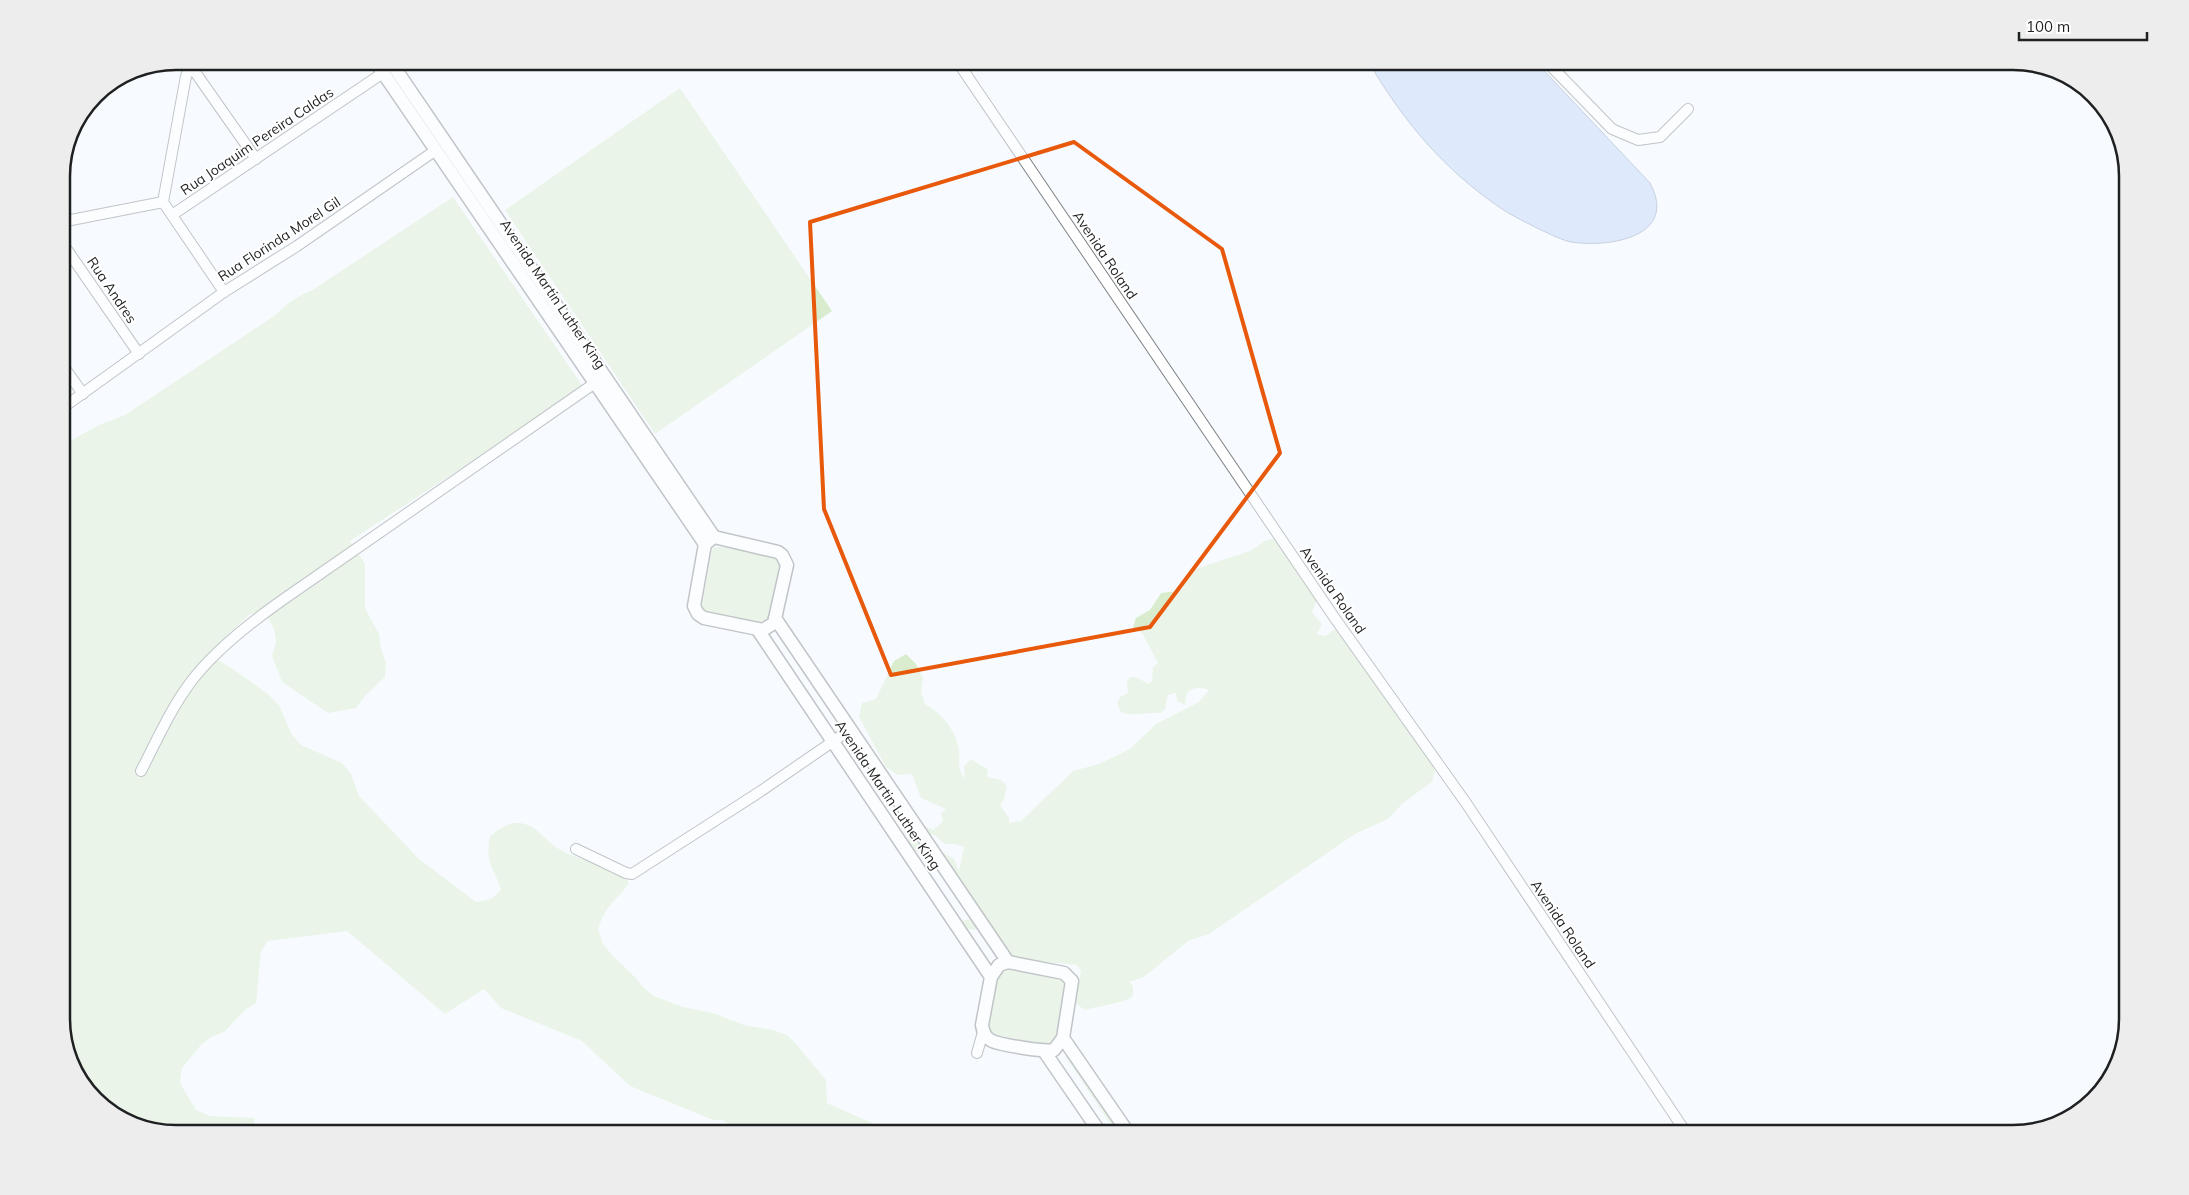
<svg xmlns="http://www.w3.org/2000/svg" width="2189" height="1195" font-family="Mulish,sans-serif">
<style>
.green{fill:#d9eccd}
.water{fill:#bed2f8;stroke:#8e9db8}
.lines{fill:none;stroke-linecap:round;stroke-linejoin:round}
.minor-casing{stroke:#7f8285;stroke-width:12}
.major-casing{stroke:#7f8285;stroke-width:15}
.minor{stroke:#fff;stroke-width:10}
.major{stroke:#fff;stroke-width:12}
.marked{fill:none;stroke:#e8590c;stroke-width:4;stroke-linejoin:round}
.labels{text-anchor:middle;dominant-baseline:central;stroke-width:4;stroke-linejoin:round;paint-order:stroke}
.street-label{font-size:14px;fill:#1f2021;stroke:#fff}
.rim{fill:none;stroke:#1f2021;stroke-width:2.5}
</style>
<rect width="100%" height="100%" fill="#f7fbff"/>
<g class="green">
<polygon points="680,88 832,311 655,434 505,210"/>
<path d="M453,197L584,388L350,541L365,564V608L379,634L381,649L386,662L385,677L365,696L356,708L328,713L282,682L272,656L276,642L274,629L268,618L250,614L208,654L233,669L268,694L279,705L291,733L301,745L342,763L351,774L359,796L419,859L476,902L491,899L501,890C493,865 485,864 490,836C498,830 508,822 518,823C535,824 541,835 553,845C576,862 607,861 629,882C623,893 619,895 611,904C605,911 601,920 598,929L603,944L613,956L634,976L643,987L654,996L683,1007L713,1013L744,1025L773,1030L787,1035L797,1045L826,1080L827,1103L897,1134H738L723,1120H713L630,1086L582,1041L501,1008L484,989L445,1014L347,931L268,941L261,951L256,1003L245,1010L224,1032L211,1037L200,1046L182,1068L180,1083L196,1110L210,1116L255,1118L252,1132L176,1134L130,1123L127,1120L124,1121L81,1083L62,1027L61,446L99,425L125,415L274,316C286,305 296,296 311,291Z"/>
<path d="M1275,538L1317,600L1312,612L1322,624L1317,634L1325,636L1335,629L1426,751L1435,770L1432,782L1403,803L1388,819L1355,834L1209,934L1188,941L1144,977L1129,982L1133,986V996C1126,1003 1098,1006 1085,1010L1075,1003L1081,970L1077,965L1009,958L981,929L972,930L965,928L962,921L976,918L940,851L954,859L959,871L964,847L955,844H945L933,834L926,838L920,852L913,851L905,842L912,833L911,828L918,823L933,830L943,821L941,813L946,809L921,798L912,774L898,775L886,767L859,717L862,703L876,699L894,661L906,654L916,664L923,678L921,692L925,704C942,714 956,730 959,750C961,765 955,764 965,779L964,766L971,759L988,770L987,777L1001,780L1007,786L1004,800L1000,805L1009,818V823L1021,821L1073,771L1099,764L1130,749L1156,724L1199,702L1209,690C1203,687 1192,687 1188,692C1185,695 1186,701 1185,705L1177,701L1176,693L1168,695L1165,709L1161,713C1148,712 1131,717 1121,712L1117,703L1120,697L1128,693C1128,685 1124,684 1130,677H1135L1149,684L1152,681L1153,667L1158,663L1142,633L1133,627L1136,618L1150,610L1161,593L1178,591L1183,587C1185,578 1188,573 1195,569L1250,551L1265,541Z"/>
<polygon points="715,547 723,547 777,557 781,565 768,619 761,622 706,613 702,606 712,550"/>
<polygon points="1008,966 1062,980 1065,986 1056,1039 1050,1046 995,1035 990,1030 989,1024 998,972"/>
<polygon points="1071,1053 1126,1134 1117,1134 1065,1056"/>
</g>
<path class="water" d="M1368,61H1535L1650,183C1679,237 1609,248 1571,242C1561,241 1512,216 1502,209C1444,170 1403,121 1368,61Z"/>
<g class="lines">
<g class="minor-casing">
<g id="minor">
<polyline points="198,61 191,67 186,76 163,202 224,292"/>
<polyline points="957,61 1334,617 1466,803 1687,1134"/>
<polyline points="1546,61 1612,129 1638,140 1660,137 1688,109"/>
<polyline points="188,62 256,159"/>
<polyline points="172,215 383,73"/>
<polyline points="61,222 163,202"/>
<polyline points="61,241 139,354"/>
<polyline points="61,363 83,394"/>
<polyline points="61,409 224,292 297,246 436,150"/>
<path d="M141,771C156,742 170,710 190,683C213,652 250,623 281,601L595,383"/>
<polyline points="576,849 626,873 632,874 761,791 851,729"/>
<polyline points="977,1053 983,1032"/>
</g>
</g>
<g class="major-casing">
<g id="major">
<polyline points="375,61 705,544"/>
<polyline points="390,61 714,537"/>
<polygon points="714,537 778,552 782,555 787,565 774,623 763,630 704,618 698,614 694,606 705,544"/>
<polyline points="775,618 1008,962"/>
<polyline points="758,630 991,977"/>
<path d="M1008,962L1064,973L1072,981L1063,1038L1054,1050C1044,1052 1001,1045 992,1041C985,1038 983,1032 982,1025L991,977L999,965Z"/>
<polyline points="1063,1038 1129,1134"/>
<polyline points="1044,1051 1101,1134"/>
</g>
</g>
<use href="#minor" class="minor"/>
<use href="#major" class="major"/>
</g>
<path d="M0 0H2189V1195H0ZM1074,142L1222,249L1280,453L1150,627L891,675L824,509L810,222Z" fill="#f7fbff" fill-opacity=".55" fill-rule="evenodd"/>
<path class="marked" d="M1074,142L1222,249L1280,453L1150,627L891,675L824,509L810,222Z"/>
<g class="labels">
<g class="street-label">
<text transform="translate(257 141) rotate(-34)">Rua Joaquim Pereira Caldas</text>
<text transform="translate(279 239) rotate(-33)">Rua Florinda Morel Gil</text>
<text transform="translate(1105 255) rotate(56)">Avenida Roland</text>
<text transform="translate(112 290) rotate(56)">Rua Andres</text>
<text transform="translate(553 294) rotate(56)">Avenida Martin Luther King</text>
<text transform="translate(1333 590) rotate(55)">Avenida Roland</text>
<text transform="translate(888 795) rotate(56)">Avenida Martin Luther King</text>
<text transform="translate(1563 924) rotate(56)">Avenida Roland</text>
</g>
</g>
<path d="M0 0H2189V1195H0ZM176 70H2013A106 106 0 0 1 2119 176V1019A106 106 0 0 1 2013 1125H176A106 106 0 0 1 70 1019V176A106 106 0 0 1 176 70Z" fill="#ededed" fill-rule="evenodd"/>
<path class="rim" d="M176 70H2013A106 106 0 0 1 2119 176V1019A106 106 0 0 1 2013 1125H176A106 106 0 0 1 70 1019V176A106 106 0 0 1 176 70Z"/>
<path d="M2019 32v8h128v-8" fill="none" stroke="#1f2021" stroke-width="2.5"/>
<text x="2026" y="32" font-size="15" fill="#1f2021" stroke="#ffffff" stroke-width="4" paint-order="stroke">100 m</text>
</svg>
